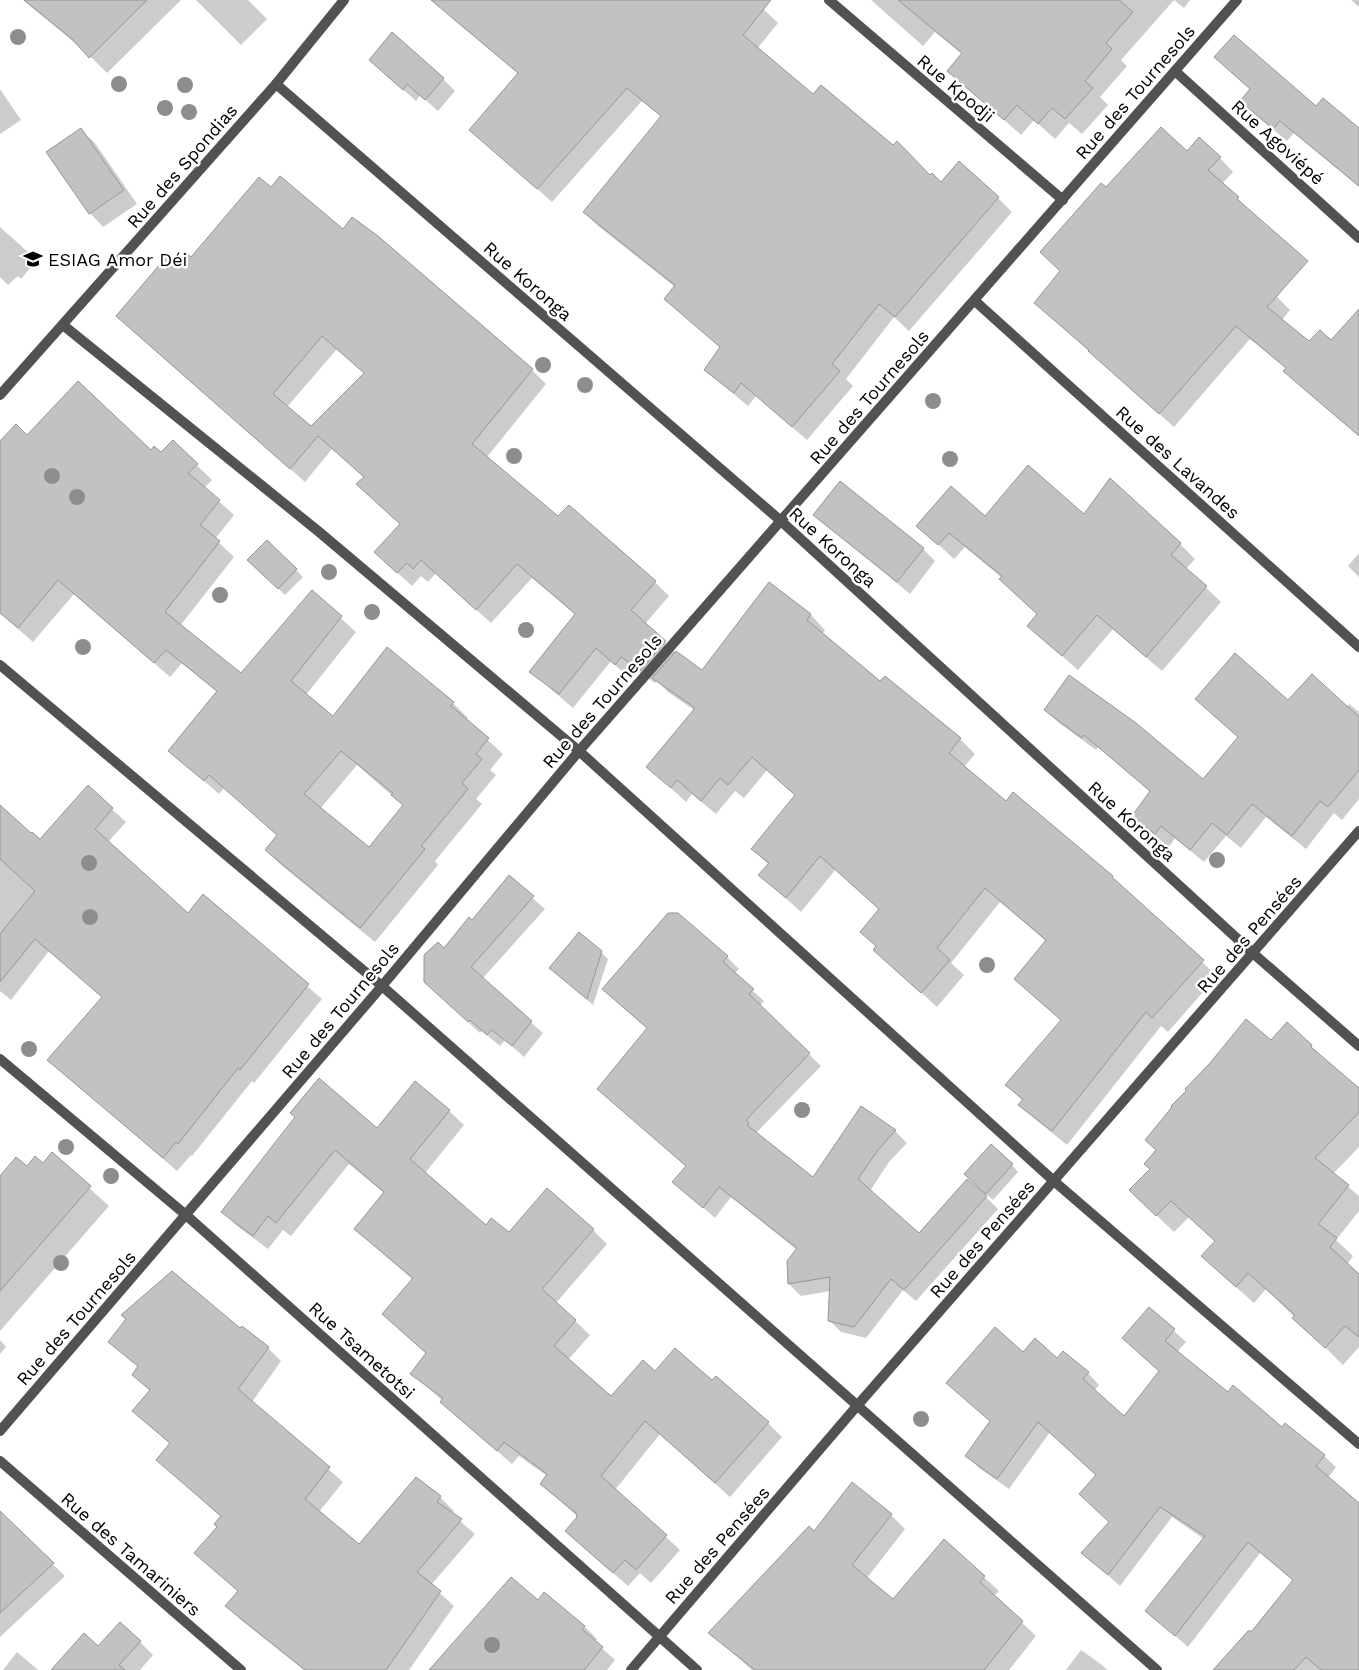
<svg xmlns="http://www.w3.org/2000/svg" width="1359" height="1670" font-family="'Work Sans',sans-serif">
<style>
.shadow{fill:#0003;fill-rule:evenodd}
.building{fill:#c2c2c2;stroke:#969696;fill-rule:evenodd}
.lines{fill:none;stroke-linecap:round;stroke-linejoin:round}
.minor{stroke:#525252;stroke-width:10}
.tree{fill:#8d8d8d}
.labels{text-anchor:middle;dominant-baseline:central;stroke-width:5;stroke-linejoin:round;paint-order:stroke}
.street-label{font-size:18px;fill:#000;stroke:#fff}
.poi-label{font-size:18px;fill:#000;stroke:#fff;text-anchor:start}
</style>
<rect width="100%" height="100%" fill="#fff"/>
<g class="shadow">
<polygon points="23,0 181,0 107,73 87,53"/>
<polygon points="196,0 248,0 267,19 241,45"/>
<polygon points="443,0 754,0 778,23 757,49 813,96 941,183 998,198 1012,212 909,331 894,317 846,379 853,386 807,440 756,396 748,406 705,370 721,348 666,299 675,287 598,226 584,212 662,117 642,101 552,202 471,130 519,74 453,19 439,5"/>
<polygon points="871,0 1174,0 1121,60 1127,66 1100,97 1108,105 1082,134 1069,123 1055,139 1034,120 1021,135 948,71 962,54 935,32 923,46"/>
<polygon points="1174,0 1190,0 1184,8"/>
<polygon points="1351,0 1359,0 1359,7"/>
<polygon points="370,60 443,79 455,91 438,111 420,95 416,101"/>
<polygon points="0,89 21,120 0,134"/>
<polygon points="1251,89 1316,108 1359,129 1359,187 1294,133 1287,141 1255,114 1242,101"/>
<polygon points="81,130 95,143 137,204 103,227 90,213"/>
<polygon points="1187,153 1220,158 1233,172 1222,184 1305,262 1277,297 1290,310 1282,320 1309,343 1331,342 1359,311 1359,436 1299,385 1287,369 1250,339 1174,427 1035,303 1061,272 1106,189"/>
<path d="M271,188L343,231L532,370L546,384L487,457L558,518L655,582L669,596L645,624L676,653L702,672L769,584L811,615L825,630L822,634L880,683L885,677L960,739L975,754L964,767L1006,802L1013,794L1112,877L1217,976L1168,1032L1161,1026L1067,1145L1035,1119L1020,1105L1023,1101L1006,1085L1062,1021L1016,979L1047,942L1000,902L951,963L964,975L937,1007L875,950L877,947L861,932L880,910L836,869L801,912L760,875L769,865L753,849L796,796L767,770L744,798L735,791L716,814L692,794L686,802L647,766L694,710L668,692L657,681L655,683L636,670L629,678L611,661L573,708L531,672L576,615L532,578L491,623L436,573L428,582L421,576L412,586L390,566L401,525L365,478L332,449L305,482L117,316L175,267L191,259ZM337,349L365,374L311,428L287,407Z"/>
<polygon points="0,227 37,260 21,279 18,276 8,285 0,277"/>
<path d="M27,437L162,454L173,442L212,480L204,488L234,515L215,539L234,557L180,626L241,675L312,592L356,632L306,695L333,718L453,703L468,718L466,720L503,754L490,770L496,775L476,799L482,804L435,861L438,865L375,942L281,865L266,850L278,836L224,788L219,794L169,750L217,692L182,663L170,677L74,594L33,642L0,613V443ZM357,765L404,806L369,849L320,809Z"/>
<polygon points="815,515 923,549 935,561 910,594"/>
<polygon points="1084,515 1180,544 1195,559 1186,569 1221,602 1162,671 1113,629 1078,670 1028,626 1038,614 1002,578 965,547 954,559 917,525 985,518"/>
<polygon points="267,541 303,577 285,595 249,560"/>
<polygon points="1359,553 1359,577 1348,566"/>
<polygon points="1289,702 1346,707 1349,704 1359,712 1359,799 1342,820 1334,813 1306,849 1266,817 1241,848 1226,836 1204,862 1175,838 1169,847 1147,829 1133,816 1151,792 1098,747 1096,750 1059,723 1045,710 1203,781"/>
<polygon points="88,787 126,822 108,842 189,915 203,896 322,999 254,1083 252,1081 192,1156 191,1155 177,1171 49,1060 103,998 49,951 11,1000 0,991 0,807 31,835 40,840"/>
<polygon points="509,877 545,909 482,979 543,1033 524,1057 505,1040 500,1046 482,1031 480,1033 425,982"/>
<polygon points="601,952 608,959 593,1005 558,975"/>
<polygon points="727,957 739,969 734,974 764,1001 760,1006 821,1066 757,1132 760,1135 813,1179 861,1108 895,1131 907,1143 889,1162 870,1191 919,1234 986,1197 998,1209 916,1301 903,1290 866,1338 841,1332 829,1320 830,1291 801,1296 789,1284 788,1262 797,1250 731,1197 715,1218 674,1182 686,1166 598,1089"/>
<polygon points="1287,1024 1359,1092 1359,1147 1333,1174 1359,1196 1359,1211 1336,1240 1353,1256 1347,1265 1359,1275 1359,1347 1343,1365 1266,1289 1254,1303 1220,1273 1203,1256 1216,1242 1189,1217 1174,1232 1148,1207"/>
<polygon points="449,1111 464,1125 425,1173 486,1227 509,1234 593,1230 607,1244 556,1303 590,1335 568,1360 611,1398 655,1372 712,1382 768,1423 782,1437 730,1497 660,1434 615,1490 680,1550 651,1583 640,1573 628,1586 581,1545 578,1517 541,1484 547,1476 519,1456 512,1464 456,1416 442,1402 443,1401 412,1374 427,1354 398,1328 413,1280 355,1229 384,1193 349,1164 291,1236 283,1230 268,1249 237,1226 222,1211 297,1117 377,1130"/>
<polygon points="52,1154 109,1206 0,1331 0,1178 43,1165"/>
<polygon points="1012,1165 1018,1172 993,1200 972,1181"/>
<polygon points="1149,1308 1186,1342 1177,1352 1228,1393 1324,1456 1336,1467 1328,1478 1359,1504 1359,1670 1220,1670 1293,1580 1260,1553 1188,1647 1146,1611 1204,1539 1172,1517 1120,1586 1083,1553 1110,1522 1097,1476 1050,1432 1009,1489 979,1468 967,1456 991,1422 959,1394 1023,1354 1058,1359 1088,1373 1099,1385 1094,1391 1124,1417 1160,1372 1135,1349"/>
<polygon points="240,1330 268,1348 281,1361 252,1402 343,1482 319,1512 360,1546 440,1497 454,1511 452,1514 475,1534 431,1585 454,1606 409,1670 304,1670 241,1620 227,1606 239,1592 196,1553 218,1527 221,1517 158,1460 171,1445 134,1411 150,1391 133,1375 139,1368 109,1342"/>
<polygon points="0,1340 6,1347 0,1354"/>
<polygon points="0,1513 65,1576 0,1637"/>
<polygon points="891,1515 905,1529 867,1578 893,1601 945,1541 999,1591 994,1596 1036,1636 1009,1670 752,1670 710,1633 815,1532"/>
<polygon points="538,1602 584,1626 597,1639 595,1642 615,1660 607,1670 467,1670"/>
<polygon points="140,1642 153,1655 140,1670 53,1670 98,1647"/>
<polygon points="1081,1650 1102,1665 1107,1670 1066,1670"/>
<polygon points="17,1652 38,1670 3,1670"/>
</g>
<g class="building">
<polygon points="24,0 147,0 89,58 72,39"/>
<polygon points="431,0 771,0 743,35 813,94 821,85 893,145 897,141 930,175 932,173 941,182 959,161 999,197 895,317 879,304 832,364 840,371 792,427 741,383 734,393 704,370 720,347 664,299 675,285 583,212 661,116 627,88 537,189 469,130 518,73"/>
<polygon points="898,0 1119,0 1133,12 1106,43 1112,49 1085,81 1093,88 1065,119 1052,108 1038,124 1017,105 1004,120 947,71 962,53"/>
<polygon points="392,32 444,78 425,100 407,84 403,90 369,60"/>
<polygon points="1234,35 1316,106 1323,98 1359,128 1359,186 1280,121 1273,129 1240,101 1250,89 1214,57"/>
<polygon points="1161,127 1187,151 1199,137 1221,157 1208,170 1239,197 1237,199 1308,261 1267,307 1309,341 1320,330 1331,340 1359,309 1359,436 1283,371 1286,368 1236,326 1159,414 1088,351 1089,350 1034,303 1060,271 1040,252 1101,183 1106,187"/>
<polygon points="81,128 124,190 89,214 46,152"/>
<path d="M280,176L343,229L352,217L378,236L533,369L472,444L558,516L569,505L656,581L631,610L666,641L641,670L621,657L615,665L596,648L559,694L529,672L575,614L565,605L517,564L476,610L421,560L413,569L407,563L397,573L374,552L400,524L356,484L364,477L318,436L290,469L116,316L166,257L175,265L185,252L191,257L259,177L271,187ZM322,336L364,373L311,426L273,394Z"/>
<path d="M78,381L151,450L154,446L161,452L173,440L198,464L188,473L220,500L200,525L220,541L165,612L241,673L312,590L342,616L291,681L333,716L387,647L454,702L451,706L489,738L476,754L482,759L462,783L468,789L421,846L425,849L360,928L265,850L277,835L209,775L204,781L168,751L217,691L166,650L154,663L58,580L18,628L0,613V441L16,424L27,435ZM341,751L393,793L391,795L403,805L369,847L304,794Z"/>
<polygon points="1028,465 1084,514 1110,478 1181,543 1171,555 1207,586 1146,657 1097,615 1062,656 1027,626 1037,614 999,579 1002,576 949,533 938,545 916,526 951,486 985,516"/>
<polygon points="840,481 924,548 897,582 813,515"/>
<polygon points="267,540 297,569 278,589 247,560"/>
<polygon points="769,582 811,614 807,620 880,681 885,676 961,738 949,753 1006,801 1013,792 1113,876 1112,877 1204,960 1152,1018 1146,1012 1052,1131 1018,1105 1023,1099 1005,1085 1061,1020 1014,979 1046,940 985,888 937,948 950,960 921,993 873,950 876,946 860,932 879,909 820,856 786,898 758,875 769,863 751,849 795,795 752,757 728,785 720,778 701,801 677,780 671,788 646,767 695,708 652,678 676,651 702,670"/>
<polygon points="1235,653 1288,700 1312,674 1359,717 1359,770 1328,807 1320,801 1292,836 1252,804 1227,835 1212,823 1190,850 1161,826 1155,834 1132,816 1150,791 1084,735 1082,738 1044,710 1069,675 1136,723 1203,779 1238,737 1195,699"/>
<polygon points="88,785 113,808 95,829 188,913 203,894 309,984 240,1070 238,1068 178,1144 176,1142 163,1158 47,1060 102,997 35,939 0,982 0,934 35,891 0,859 0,805 31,833 32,832 40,839"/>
<polygon points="509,875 534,896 471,967 532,1021 512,1046 492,1030 487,1035 470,1020 468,1022 424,982 424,955 438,942 444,948 469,917 472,920"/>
<polygon points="668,913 678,913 728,956 723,962 754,989 749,994 810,1053 746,1120 749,1123 747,1125 813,1177 861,1106 896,1130 878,1150 858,1179 919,1233 967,1179 987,1196 904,1290 891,1279 854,1327 828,1321 830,1277 788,1284 787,1261 797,1248 719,1187 703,1208 672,1182 686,1166 597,1089 647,1028 602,989"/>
<polygon points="579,932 602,951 587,999 549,968"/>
<polygon points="1246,1019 1271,1040 1287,1022 1312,1045 1311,1047 1359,1088 1359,1112 1315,1158 1349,1185 1318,1224 1337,1238 1330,1247 1359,1274 1359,1337 1345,1326 1325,1348 1292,1318 1295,1315 1248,1273 1236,1287 1201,1256 1215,1241 1171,1201 1156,1216 1129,1190 1150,1169 1144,1164 1156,1150 1145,1140 1172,1107 1171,1106 1186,1091 1185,1089 1210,1063"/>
<polygon points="319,1078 377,1128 415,1081 450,1110 410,1159 486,1225 491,1218 509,1232 547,1188 594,1229 542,1289 576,1320 554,1346 611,1396 643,1360 655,1371 675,1348 712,1380 716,1376 769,1422 715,1483 645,1421 601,1476 667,1535 636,1570 625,1560 613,1573 565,1531 577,1517 576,1513 540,1484 547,1474 504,1442 497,1451 440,1402 443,1398 410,1374 426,1353 382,1314 413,1278 354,1229 384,1192 335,1150 276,1223 268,1216 253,1236 221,1212 295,1117 290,1113"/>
<polygon points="991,1144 1013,1164 986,1194 964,1174"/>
<polygon points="52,1152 91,1186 0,1291 0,1176 16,1157 27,1166 35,1156 43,1163"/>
<polygon points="172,1271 240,1328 242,1326 269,1347 238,1389 330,1467 305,1499 359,1544 416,1477 441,1496 437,1502 462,1519 417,1572 441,1591 386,1670 305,1670 225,1606 238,1591 194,1553 217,1527 214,1524 221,1516 156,1460 170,1443 132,1411 150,1390 132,1375 138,1366 108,1342 126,1319 121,1315"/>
<polygon points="1149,1307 1175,1329 1165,1341 1228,1392 1233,1385 1282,1427 1285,1423 1325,1455 1316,1466 1359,1503 1359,1670 1321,1670 1306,1657 1294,1670 1213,1670 1248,1631 1252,1631 1293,1580 1248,1542 1175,1636 1145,1611 1205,1536 1160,1507 1108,1575 1081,1553 1109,1522 1079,1494 1096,1475 1038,1422 997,1479 965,1456 990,1421 946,1383 995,1327 1023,1352 1035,1338 1057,1358 1063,1351 1089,1372 1083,1379 1124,1416 1159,1371 1122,1338"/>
<polygon points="852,1482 892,1514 852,1565 893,1599 944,1539 985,1576 980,1582 1023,1621 984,1670 755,1670 708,1633 809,1526 814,1531"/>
<polygon points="0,1511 54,1563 0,1613"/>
<polygon points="511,1577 538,1600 544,1592 585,1626 582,1629 603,1647 584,1670 429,1670"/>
<polygon points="120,1622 141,1641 119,1665 125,1670 51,1670 84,1633 98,1646"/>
</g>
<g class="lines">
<g class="minor">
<polyline points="829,0 1063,200"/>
<polyline points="1175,71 1359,238"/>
<polyline points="276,84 781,521 1254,954 1359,1046"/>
<polyline points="975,301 1359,647"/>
<polyline points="63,325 318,531 579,751 1055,1182 1359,1444"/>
<polyline points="0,395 276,84 344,0"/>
<polyline points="0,665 382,986 1157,1670"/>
<polyline points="0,1059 186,1215 697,1670"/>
<polyline points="0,1431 382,986 579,751 1237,0"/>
<polyline points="0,1461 241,1670"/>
<polyline points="631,1670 856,1407 1359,831"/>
</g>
</g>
<g class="tree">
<circle cx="18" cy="37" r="8"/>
<circle cx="119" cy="84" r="8"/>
<circle cx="185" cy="85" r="8"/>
<circle cx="165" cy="108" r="8"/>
<circle cx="189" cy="112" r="8"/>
<circle cx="543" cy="365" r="8"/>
<circle cx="585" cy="385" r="8"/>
<circle cx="933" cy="401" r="8"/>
<circle cx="514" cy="456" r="8"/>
<circle cx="950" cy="459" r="8"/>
<circle cx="52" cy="476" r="8"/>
<circle cx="77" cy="497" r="8"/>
<circle cx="329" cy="572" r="8"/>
<circle cx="220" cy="595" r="8"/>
<circle cx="372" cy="612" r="8"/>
<circle cx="526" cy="630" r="8"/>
<circle cx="83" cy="647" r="8"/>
<circle cx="1217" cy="860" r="8"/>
<circle cx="89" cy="863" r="8"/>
<circle cx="90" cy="917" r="8"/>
<circle cx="987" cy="965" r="8"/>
<circle cx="29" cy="1049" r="8"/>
<circle cx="802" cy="1110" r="8"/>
<circle cx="66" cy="1147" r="8"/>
<circle cx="111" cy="1176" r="8"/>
<circle cx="61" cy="1263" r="8"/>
<circle cx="921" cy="1419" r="8"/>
<circle cx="492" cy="1645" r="8"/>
</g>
<defs>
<g id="university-bare" transform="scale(1.5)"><path d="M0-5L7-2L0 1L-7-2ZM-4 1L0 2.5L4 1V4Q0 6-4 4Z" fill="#000" stroke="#fff" stroke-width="2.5" paint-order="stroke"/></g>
</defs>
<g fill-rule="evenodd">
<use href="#university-bare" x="33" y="259"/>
</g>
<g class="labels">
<g class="street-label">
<text transform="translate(956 88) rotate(40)">Rue Kpodji</text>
<text transform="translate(1135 92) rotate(-49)">Rue des Tournesols</text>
<text transform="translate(1278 142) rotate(42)">Rue Agoviépé</text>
<text transform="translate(182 166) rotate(-49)">Rue des Spondias</text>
<text transform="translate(528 281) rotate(41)">Rue Koronga</text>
<text transform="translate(869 397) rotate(-49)">Rue des Tournesols</text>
<text transform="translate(1178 462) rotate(42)">Rue des Lavandes</text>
<text transform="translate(833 547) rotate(42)">Rue Koronga</text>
<text transform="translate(602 701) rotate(-49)">Rue des Tournesols</text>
<text transform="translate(1132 821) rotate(42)">Rue Koronga</text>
<text transform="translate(1249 934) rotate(-49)">Rue des Pensées</text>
<text transform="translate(340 1010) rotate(-50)">Rue des Tournesols</text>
<text transform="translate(982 1239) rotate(-49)">Rue des Pensées</text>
<text transform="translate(76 1318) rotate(-49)">Rue des Tournesols</text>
<text transform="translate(362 1350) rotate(42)">Rue Tsametotsi</text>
<text transform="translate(717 1545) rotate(-49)">Rue des Pensées</text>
<text transform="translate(131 1554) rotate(41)">Rue des Tamariniers</text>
</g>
<g class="poi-label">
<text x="48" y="259">ESIAG Amor Déi</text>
</g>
</g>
</svg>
